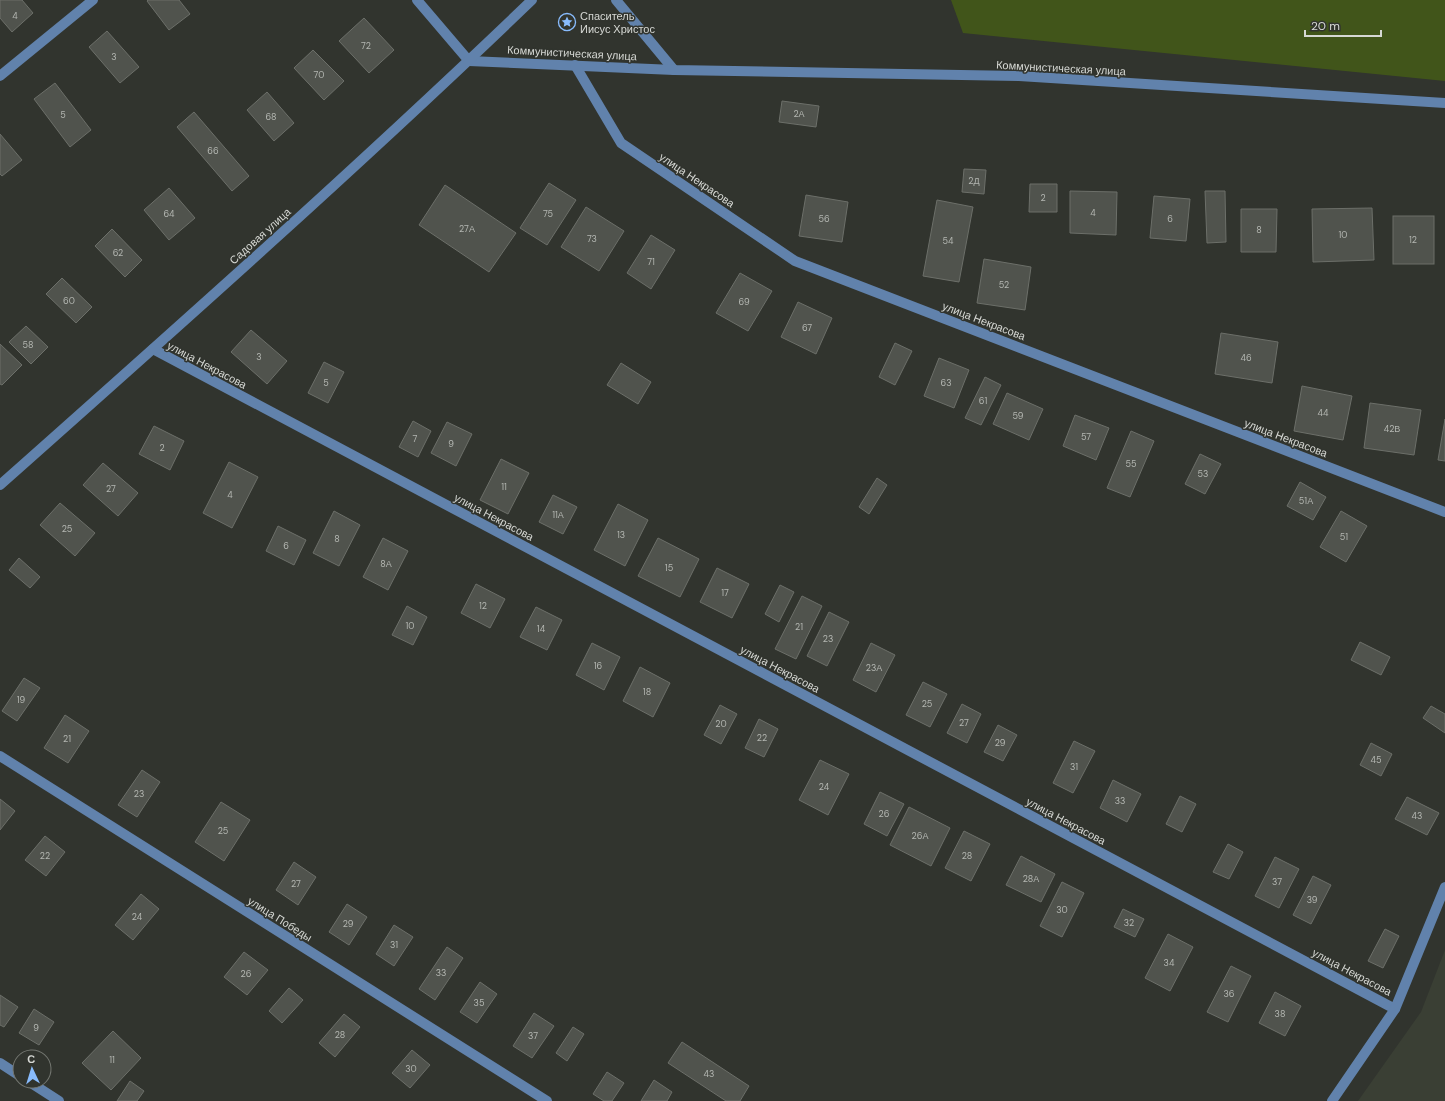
<svg xmlns="http://www.w3.org/2000/svg" width="1445" height="1101" font-family="'DM Sans',sans-serif">
<style>
.built{fill:#3a3f34}
.green{fill:#41551a}
.building{fill:#50534d;stroke:#6c6f69}
.lines{fill:none;stroke-linecap:round;stroke-linejoin:round}
.minor{stroke:#6182ac;stroke-width:10}
.labels{text-anchor:middle;dominant-baseline:central;stroke-width:3;stroke-linejoin:round;paint-order:stroke}
.number-label{font-size:9px;fill:#b4b7b2}
.poi-label{font-size:11px;fill:#d6d8d4;stroke:#31342e;text-anchor:start}
.street-label{font-size:11px;fill:#d6d8d4;stroke:#31342e}
</style>
<rect width="100%" height="100%" fill="#31342e"/>
<polygon class="built" points="1445,950 1445,1101 1358,1101 1421,1012"/>
<polygon class="green" points="951,0 1445,0 1445,81 963,33"/>
<g class="building">
<polygon points="0,0 22,0 33,13 12,32 0,18"/>
<polygon points="148,0 179,0 190,14 169,30 147,1"/>
<polygon points="364,18 394,50 369,73 339,41"/>
<polygon points="107,31 139,67 120,83 89,47"/>
<polygon points="313,50 344,81 324,100 294,68"/>
<polygon points="55,83 91,130 70,147 34,99"/>
<polygon points="267,92 294,123 274,141 247,110"/>
<polygon points="782,101 819,106 816,127 779,122"/>
<polygon points="194,112 249,176 232,191 177,127"/>
<polygon points="0,134 22,160 2,176 0,174"/>
<polygon points="964,169 986,170 984,194 962,192"/>
<polygon points="549,183 576,200 547,245 520,228"/>
<polygon points="1030,184 1057,184 1057,212 1029,212"/>
<polygon points="445,185 516,233 489,272 419,225"/>
<polygon points="169,188 195,218 169,240 144,210"/>
<polygon points="1070,191 1117,192 1116,235 1070,233"/>
<polygon points="1205,191 1225,191 1226,242 1207,243"/>
<polygon points="806,195 848,202 842,242 799,236"/>
<polygon points="1154,196 1190,199 1186,241 1150,238"/>
<polygon points="937,200 973,207 959,282 923,276"/>
<polygon points="586,207 624,231 599,271 561,247"/>
<polygon points="1372,208 1374,260 1313,262 1312,209"/>
<polygon points="1241,209 1277,209 1276,252 1241,252"/>
<rect x="1393" y="216" width="41" height="48"/>
<polygon points="112,229 142,260 125,277 95,246"/>
<polygon points="651,235 675,250 651,289 627,273"/>
<polygon points="984,259 1031,267 1025,310 977,303"/>
<polygon points="740,273 772,291 748,331 716,313"/>
<polygon points="62,278 92,307 76,323 46,294"/>
<polygon points="798,302 832,318 816,354 781,337"/>
<polygon points="26,326 48,347 31,364 9,342"/>
<polygon points="251,330 287,361 267,384 231,352"/>
<polygon points="1221,333 1278,342 1272,383 1215,374"/>
<polygon points="895,343 912,351 895,385 879,377"/>
<polygon points="0,344 22,365 2,385 0,384"/>
<polygon points="939,358 969,370 954,408 924,396"/>
<polygon points="324,362 344,372 328,403 308,393"/>
<polygon points="621,363 651,382 638,404 607,385"/>
<polygon points="985,377 1001,385 981,425 965,418"/>
<polygon points="1302,386 1352,396 1343,440 1294,431"/>
<polygon points="1007,393 1043,409 1029,440 993,424"/>
<polygon points="1370,403 1421,410 1414,455 1364,448"/>
<polygon points="1075,415 1109,428 1096,460 1063,446"/>
<polygon points="1445,419 1445,461 1438,460"/>
<polygon points="413,421 431,431 418,457 399,447"/>
<polygon points="447,422 472,434 456,466 431,453"/>
<polygon points="154,426 184,441 170,470 139,454"/>
<polygon points="1131,431 1154,441 1130,497 1107,488"/>
<polygon points="1200,454 1221,464 1205,494 1185,484"/>
<polygon points="501,459 529,473 508,514 480,500"/>
<polygon points="229,462 258,477 232,528 203,513"/>
<polygon points="103,463 138,493 118,516 83,485"/>
<polygon points="877,478 887,485 869,514 859,507"/>
<polygon points="1300,482 1326,497 1313,520 1287,506"/>
<polygon points="553,495 577,507 563,534 539,522"/>
<polygon points="60,503 95,533 75,556 40,525"/>
<polygon points="618,504 648,520 625,566 594,550"/>
<polygon points="334,511 360,525 339,566 313,553"/>
<polygon points="1341,511 1367,526 1346,562 1320,547"/>
<polygon points="278,526 306,540 294,565 266,551"/>
<polygon points="383,538 408,551 388,590 363,577"/>
<polygon points="658,538 699,559 680,597 638,576"/>
<polygon points="19,558 40,577 30,588 9,570"/>
<polygon points="717,568 749,584 732,618 700,602"/>
<polygon points="476,584 505,599 490,628 461,613"/>
<polygon points="780,585 794,592 779,622 765,614"/>
<polygon points="802,596 822,606 796,659 775,649"/>
<polygon points="407,606 427,617 413,645 392,635"/>
<polygon points="536,607 562,620 547,650 520,637"/>
<polygon points="829,612 849,622 827,666 807,656"/>
<polygon points="1360,642 1390,657 1381,675 1351,660"/>
<polygon points="592,643 620,657 604,690 576,675"/>
<polygon points="871,643 895,655 876,692 853,680"/>
<polygon points="640,667 670,683 653,717 623,701"/>
<polygon points="24,678 40,688 17,721 2,711"/>
<polygon points="923,682 947,694 930,727 906,715"/>
<polygon points="962,704 981,714 967,743 947,733"/>
<polygon points="720,705 737,714 721,744 704,735"/>
<polygon points="1431,706 1445,714 1445,733 1423,718"/>
<polygon points="65,715 89,731 68,763 44,748"/>
<polygon points="759,719 778,729 764,757 745,748"/>
<polygon points="998,725 1017,735 1003,761 984,752"/>
<polygon points="1074,741 1095,751 1073,793 1053,783"/>
<polygon points="1371,743 1392,754 1381,776 1360,765"/>
<polygon points="820,760 849,774 828,815 799,800"/>
<polygon points="142,770 160,782 137,817 118,805"/>
<polygon points="1113,780 1141,794 1127,822 1100,808"/>
<polygon points="880,792 904,804 887,836 864,824"/>
<polygon points="1180,796 1196,804 1182,832 1166,824"/>
<polygon points="1407,797 1439,813 1427,835 1395,819"/>
<polygon points="0,799 15,811 0,830"/>
<polygon points="221,802 250,820 224,861 195,842"/>
<polygon points="909,807 950,828 931,866 890,845"/>
<polygon points="964,831 990,844 971,881 945,868"/>
<polygon points="45,836 65,852 46,876 25,860"/>
<polygon points="1228,844 1243,852 1229,879 1213,872"/>
<polygon points="1021,856 1055,874 1041,902 1006,885"/>
<polygon points="1275,857 1299,869 1279,908 1255,896"/>
<polygon points="294,862 316,877 298,905 276,890"/>
<polygon points="1313,876 1331,885 1311,924 1293,915"/>
<polygon points="1062,882 1084,893 1062,937 1040,926"/>
<polygon points="141,894 159,909 133,940 115,925"/>
<polygon points="347,904 367,917 349,945 329,932"/>
<polygon points="1123,909 1144,919 1135,937 1114,927"/>
<polygon points="394,925 413,937 394,966 376,954"/>
<polygon points="1385,929 1399,936 1383,968 1368,961"/>
<polygon points="1168,934 1193,947 1170,991 1145,978"/>
<polygon points="447,947 463,958 435,1000 419,989"/>
<polygon points="244,952 268,970 247,995 224,977"/>
<polygon points="1231,966 1251,976 1228,1022 1207,1012"/>
<polygon points="480,982 497,994 477,1023 460,1012"/>
<polygon points="289,988 303,1000 282,1023 269,1011"/>
<polygon points="1275,992 1301,1006 1285,1036 1259,1023"/>
<polygon points="0,995 18,1007 4,1027 0,1025"/>
<polygon points="34,1009 54,1022 39,1045 19,1033"/>
<polygon points="534,1013 554,1026 532,1058 513,1046"/>
<polygon points="344,1014 360,1027 335,1057 319,1043"/>
<polygon points="573,1027 584,1034 567,1061 556,1053"/>
<polygon points="113,1031 141,1058 111,1090 82,1063"/>
<polygon points="682,1042 749,1086 740,1101 726,1101 668,1063"/>
<polygon points="412,1050 430,1065 410,1088 392,1073"/>
<polygon points="607,1072 624,1083 612,1101 604,1101 593,1094"/>
<polygon points="654,1080 672,1092 667,1101 641,1101"/>
<polygon points="130,1081 144,1091 137,1101 117,1101"/>
</g>
<g class="lines">
<g class="minor">
<polyline points="417,0 469,61"/>
<polyline points="616,0 674,70"/>
<polyline points="469,61 674,70 1019,76 1445,103"/>
<polyline points="575,65 621,143 795,261 1445,512"/>
<polyline points="0,76 93,0"/>
<polyline points="153,349 1395,1009"/>
<path d="M0,485C179,326 359,166 532,0"/>
<polyline points="0,756 547,1101"/>
<polyline points="0,1063 20,1076"/>
<polyline points="28,1081 59,1101"/>
<polyline points="1332,1101 1395,1009 1445,887"/>
</g>
</g>
<defs>
<g id="sight-ring" transform="scale(0.9)"><circle r="9.5" fill="#31342e" stroke="#88bbfc" stroke-width="1.5"/><path d="M0-6L1.8-2.2L6-1.7L2.9 1.2L3.7 5.4L0 3.3L-3.7 5.4L-2.9 1.2L-6-1.7L-1.8-2.2Z" fill="#88bbfc"/></g>
</defs>
<g fill-rule="evenodd">
<use href="#sight-ring" x="567" y="22"/>
</g>
<g class="labels">
<g class="number-label">
<text x="15" y="16">4</text>
<text x="366" y="46">72</text>
<text x="114" y="57">3</text>
<text x="319" y="75">70</text>
<text x="799" y="114">2А</text>
<text x="63" y="115">5</text>
<text x="271" y="117">68</text>
<text x="213" y="151">66</text>
<text x="974" y="181">2Д</text>
<text x="1043" y="198">2</text>
<text x="1093" y="213">4</text>
<text x="169" y="214">64</text>
<text x="548" y="214">75</text>
<text x="824" y="219">56</text>
<text x="1170" y="219">6</text>
<text x="467" y="229">27А</text>
<text x="1259" y="230">8</text>
<text x="1343" y="235">10</text>
<text x="592" y="239">73</text>
<text x="1413" y="240">12</text>
<text x="948" y="241">54</text>
<text x="118" y="253">62</text>
<text x="651" y="262">71</text>
<text x="1004" y="285">52</text>
<text x="69" y="301">60</text>
<text x="744" y="302">69</text>
<text x="807" y="328">67</text>
<text x="28" y="345">58</text>
<text x="259" y="357">3</text>
<text x="1246" y="358">46</text>
<text x="326" y="383">5</text>
<text x="946" y="383">63</text>
<text x="983" y="401">61</text>
<text x="1323" y="413">44</text>
<text x="1018" y="416">59</text>
<text x="1392" y="429">42В</text>
<text x="1086" y="437">57</text>
<text x="415" y="439">7</text>
<text x="451" y="444">9</text>
<text x="162" y="448">2</text>
<text x="1131" y="464">55</text>
<text x="1203" y="474">53</text>
<text x="504" y="487">11</text>
<text x="111" y="489">27</text>
<text x="230" y="495">4</text>
<text x="1306" y="501">51А</text>
<text x="558" y="515">11А</text>
<text x="67" y="529">25</text>
<text x="621" y="535">13</text>
<text x="1344" y="537">51</text>
<text x="337" y="539">8</text>
<text x="286" y="546">6</text>
<text x="386" y="564">8А</text>
<text x="669" y="568">15</text>
<text x="725" y="593">17</text>
<text x="483" y="606">12</text>
<text x="410" y="626">10</text>
<text x="799" y="627">21</text>
<text x="541" y="629">14</text>
<text x="828" y="639">23</text>
<text x="598" y="666">16</text>
<text x="874" y="668">23А</text>
<text x="647" y="692">18</text>
<text x="21" y="700">19</text>
<text x="927" y="704">25</text>
<text x="964" y="723">27</text>
<text x="721" y="724">20</text>
<text x="762" y="738">22</text>
<text x="67" y="739">21</text>
<text x="1000" y="743">29</text>
<text x="1376" y="760">45</text>
<text x="1074" y="767">31</text>
<text x="824" y="787">24</text>
<text x="139" y="794">23</text>
<text x="1120" y="801">33</text>
<text x="884" y="814">26</text>
<text x="1417" y="816">43</text>
<text x="223" y="831">25</text>
<text x="920" y="836">26А</text>
<text x="45" y="856">22</text>
<text x="967" y="856">28</text>
<text x="1031" y="879">28А</text>
<text x="1277" y="882">37</text>
<text x="296" y="884">27</text>
<text x="1312" y="900">39</text>
<text x="1062" y="910">30</text>
<text x="137" y="917">24</text>
<text x="1129" y="923">32</text>
<text x="348" y="924">29</text>
<text x="394" y="945">31</text>
<text x="1169" y="963">34</text>
<text x="441" y="973">33</text>
<text x="246" y="974">26</text>
<text x="1229" y="994">36</text>
<text x="479" y="1003">35</text>
<text x="1280" y="1014">38</text>
<text x="36" y="1028">9</text>
<text x="340" y="1035">28</text>
<text x="533" y="1036">37</text>
<text x="112" y="1060">11</text>
<text x="411" y="1069">30</text>
<text x="709" y="1074">43</text>
</g>
<g class="poi-label">
<text x="580" y="16">Спаситель<tspan x="580" dy="13">Иисус Христос</tspan></text>
</g>
<g class="street-label">
<text transform="translate(572 53) rotate(3)">Коммунистическая улица</text>
<text transform="translate(1061 68) rotate(3)">Коммунистическая улица</text>
<text transform="translate(697 180) rotate(34)">улица Некрасова</text>
<text transform="translate(260 236) rotate(-42)">Садовая улица</text>
<text transform="translate(984 321) rotate(21)">улица Некрасова</text>
<text transform="translate(207 365) rotate(28)">улица Некрасова</text>
<text transform="translate(1286 438) rotate(21)">улица Некрасова</text>
<text transform="translate(494 517) rotate(28)">улица Некрасова</text>
<text transform="translate(780 669) rotate(28)">улица Некрасова</text>
<text transform="translate(1066 821) rotate(28)">улица Некрасова</text>
<text transform="translate(280 919) rotate(32)">улица Победы</text>
<text transform="translate(1352 972) rotate(28)">улица Некрасова</text>
</g>
</g>
<g transform="translate(32 1069) rotate(356)"><circle r="19" fill="#31342e" stroke="#737670"/>
<path d="M0-3L7 15L0 10L-7 15Z" fill="#88bbfc"/>
<text y="-6" font-size="11" font-weight="bold" text-anchor="middle" fill="#d6d8d4">С</text>
</g>
<path d="M1305 30v6h76v-6" fill="none" stroke="#d6d8d4" stroke-width="2"/>
<text x="1311" y="30" font-size="12" fill="#d6d8d4" stroke="#31342e" stroke-width="3" paint-order="stroke">20 m</text>
</svg>
